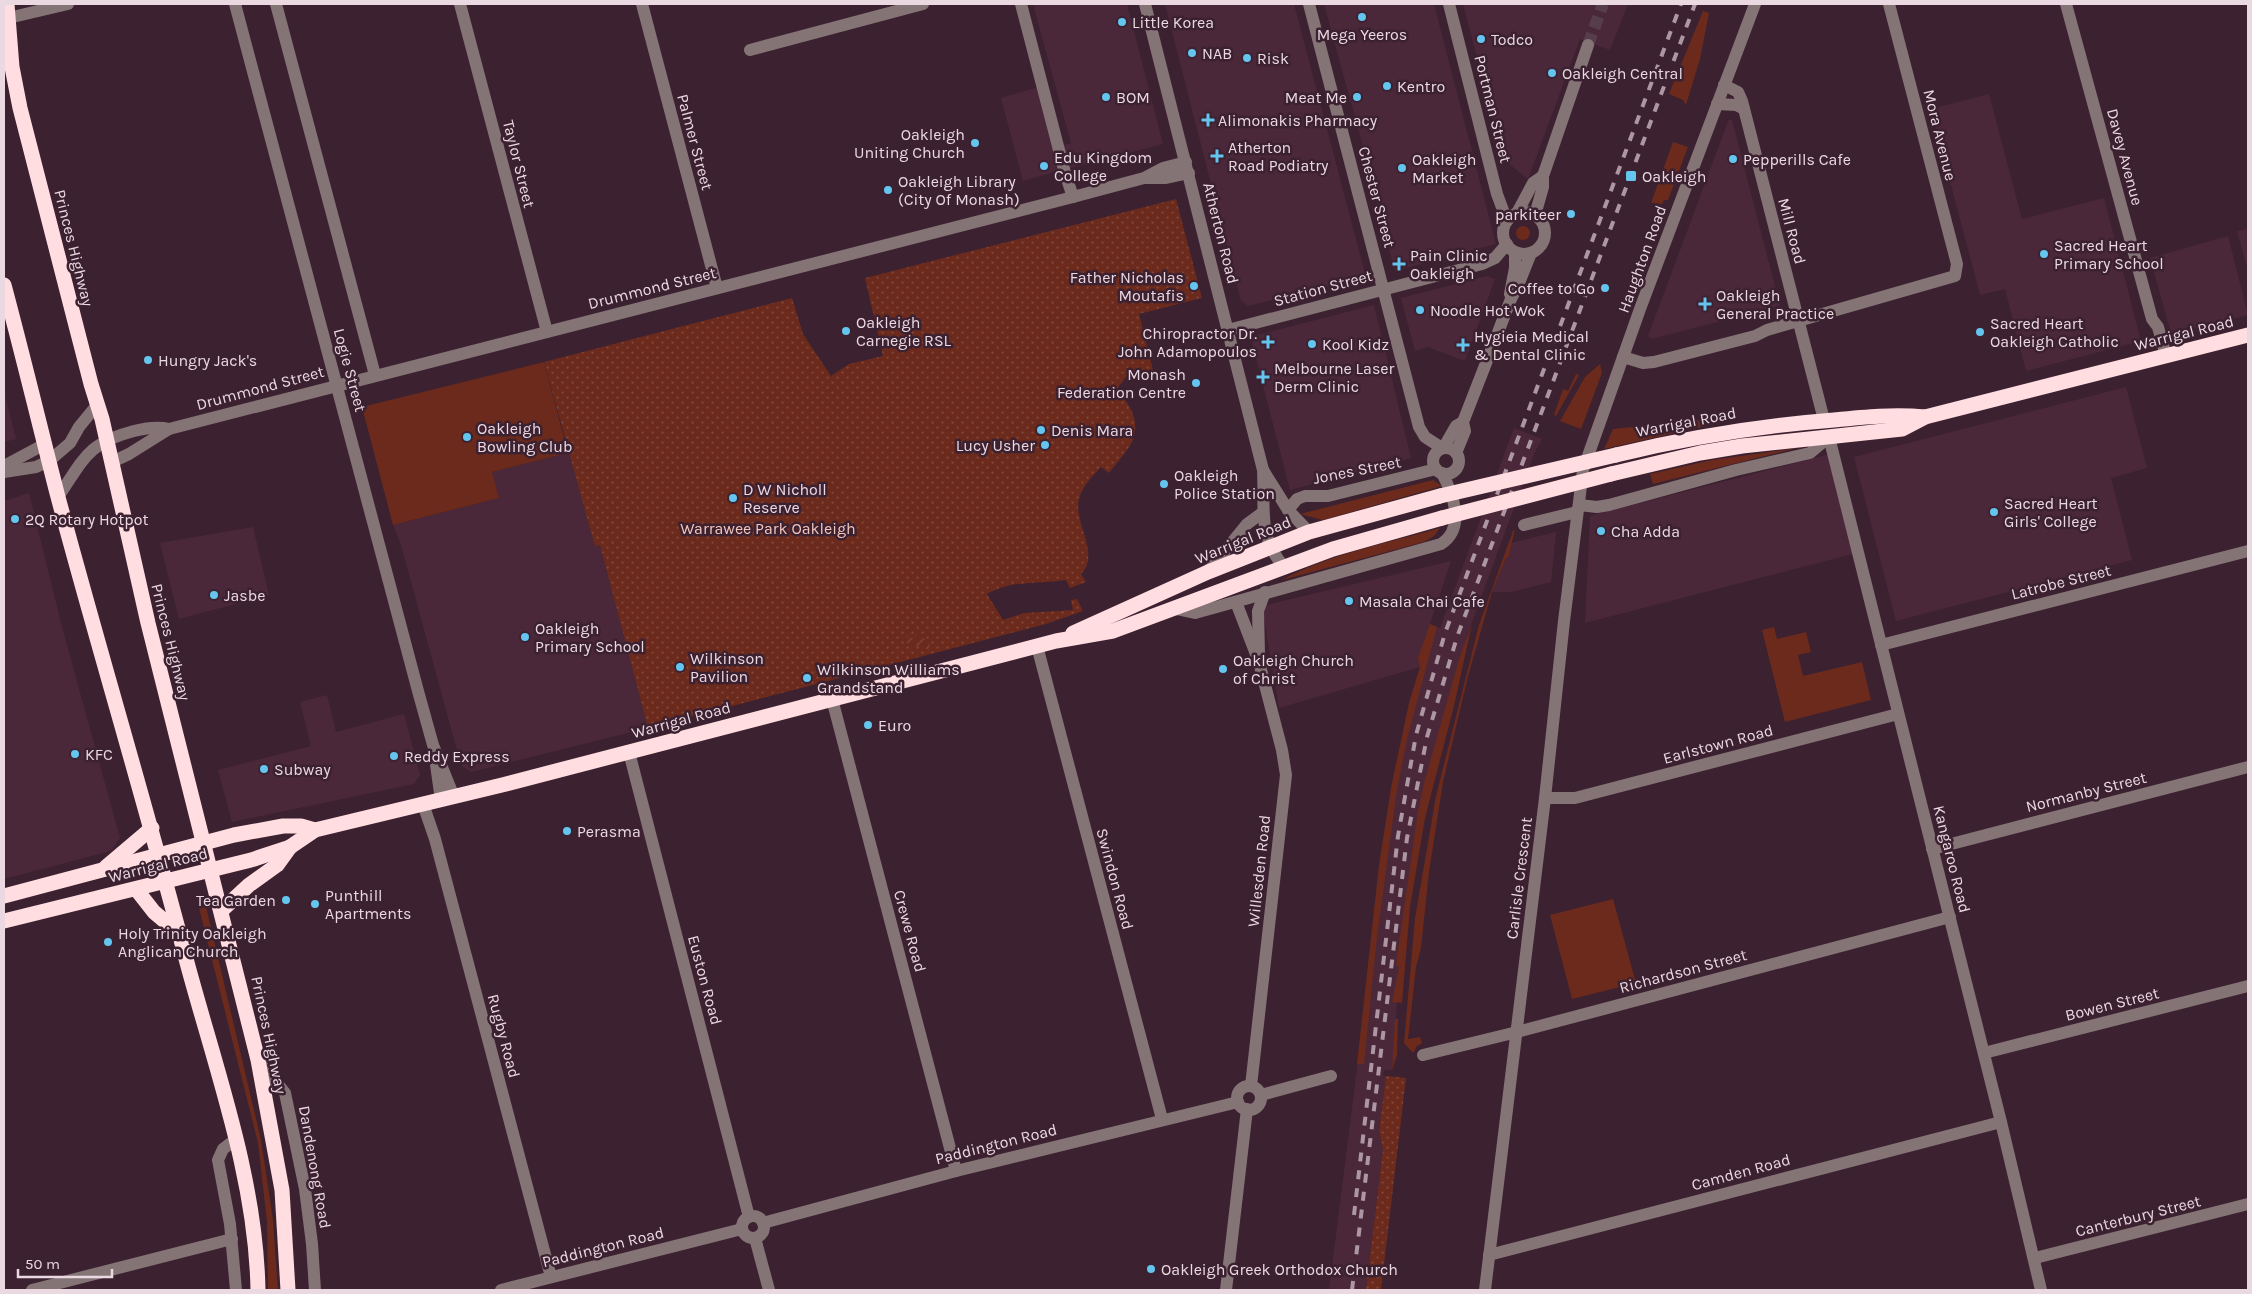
<svg xmlns="http://www.w3.org/2000/svg" width="2252" height="1294" font-family="Karla,sans-serif">
<style>
.built{fill:#4a283a}
.grass{fill:#6b2a1c}
.park{fill:url(#park-dots)}
.garden{fill:url(#garden-furrows)}
.lines{fill:none;stroke-linecap:round;stroke-linejoin:round}
.minor-tunnel{stroke:#563d4b;stroke-width:12;stroke-dasharray:12 6;stroke-linecap:butt}
.minor{stroke:#857476;stroke-width:12}
.highway{stroke:#ffdde0;stroke-width:15}
.rail{stroke:#ac97a2;stroke-width:4;stroke-dasharray:9 9;stroke-linecap:butt}
.highway-bridge{stroke:#ffdde0;stroke-width:15}
.poi-dot{fill:#64c5ee;stroke:#3c2130;stroke-width:2}
.labels{text-anchor:middle;dominant-baseline:central;stroke-width:5;stroke-linejoin:round;paint-order:stroke}
.poi-label{font-size:16px;fill:#ebd9e2;stroke:#3c2130;text-anchor:start}
.street-label{font-size:16px;fill:#ebd9e2;stroke:#3c2130}
.park-label{font-size:16px;fill:#f4c6bb;stroke:#3c2130}
</style>
<defs>
<pattern id="park-dots" width="8" height="8" patternUnits="userSpaceOnUse" patternTransform="scale(1.25)"><rect width="8" height="8" fill="#6b2a1c"/><path d="M2 2h.1M6 6h.1" fill="none" stroke="#80483d" stroke-width="1.8" stroke-linecap="round"/></pattern>
<pattern id="garden-furrows" width="10" height="10" patternUnits="userSpaceOnUse" patternTransform="scale(1.25)"><rect width="10" height="10" fill="#6b2a1c"/><path d="M-1 1l2-2M0 10L10 0M9 11l2-2" fill="none" stroke="#80483d"/></pattern>
</defs>
<rect width="100%" height="100%" fill="#3c2130"/>
<g class="built">
<polygon points="1033,4 1127,4 1163,144 1067,169 1061,146 1071,143"/>
<polygon points="1165,4 1294,4 1366,277 1248,306 1241,301"/>
<polygon points="1324,4 1434,4 1496,244 1395,271 1385,235 1387,234"/>
<polygon points="1463,4 1628,4 1610,50 1580,39 1528,179 1504,160"/>
<polygon points="1035,88 1039,90 1061,170 1023,181 1001,98"/>
<polygon points="1989,94 2022,219 2104,198 2141,341 2026,371 2005,289 1980,295 1931,109"/>
<polygon points="1729,119 1732,120 1780,306 1651,339 1648,336"/>
<polygon points="2248,229 2248,271 2237,231"/>
<polygon points="2228,236 2248,315 2173,334 2171,333 2150,258"/>
<polygon points="1487,276 1495,279 1465,361 1428,347 1415,351 1401,298"/>
<polygon points="1374,305 1411,458 1290,490 1252,343 1257,335"/>
<polygon points="2126,387 2147,468 2111,478 2132,560 1896,621 1854,457"/>
<polygon points="4,392 16,439 4,442"/>
<polygon points="1514,428 1542,439 1534,454 1469,630 1420,832 1397,1003 1392,1070 1384,1070 1383,1076 1386,1076 1379,1131 1383,1149 1366,1290 1329,1290 1360,1045 1383,841 1391,788 1409,703 1420,667 1279,708 1262,606 1451,561 1430,624 1440,628"/>
<polygon points="568,453 571,454 595,545 600,544 648,728 471,772 461,765 401,545 393,525 499,498 492,472"/>
<polygon points="1830,454 1853,554 1585,623 1590,516"/>
<polygon points="29,493 61,623 120,838 111,851 4,879 4,501"/>
<polygon points="253,527 269,595 179,619 160,543"/>
<polygon points="1556,532 1551,582 1511,592 1492,592 1506,558 1508,558 1511,543"/>
<polygon points="327,695 336,732 404,714 420,775 414,784 232,822 218,770 311,746 300,702"/>
</g>
<g class="grass">
<polygon points="1703,11 1709,13 1700,59 1686,105 1683,100 1669,94"/>
<polygon points="1673,142 1688,147 1668,200 1664,200 1662,204 1651,203"/>
<circle cx="1523" cy="233" r="7"/>
<polygon points="544,362 568,453 492,472 499,498 393,525 362,407"/>
<polygon points="1600,364 1602,373 1581,429 1560,421 1585,377"/>
<polygon points="1576,374 1579,375 1556,416 1554,415 1563,389 1568,391"/>
<polygon points="1740,416 1719,423 1604,449 1613,429"/>
<polygon points="1797,448 1653,484 1650,474 1712,460"/>
<polygon points="1433,480 1442,486 1323,520 1300,514"/>
<polygon points="1511,517 1472,624 1454,706 1425,818 1410,907 1402,1003 1392,1002 1399,967 1396,964 1418,811 1425,780 1459,659"/>
<path d="M1440,528L1434,536L1424,542L1282,580C1330,554 1387,543 1440,528Z"/>
<polygon points="1515,529 1508,558 1506,558 1492,592 1468,676 1443,782 1429,872 1421,948 1416,967 1408,1039 1420,1037 1422,1043 1416,1047 1414,1052 1412,1052 1404,1043 1415,918 1436,796 1479,625 1513,531"/>
<polygon points="1430,624 1437,627 1407,739 1397,790 1377,937 1364,1064 1357,1064 1379,865 1391,788 1409,703 1420,667 1418,658"/>
<polygon points="1774,627 1777,639 1806,632 1811,652 1798,655 1803,676 1862,662 1871,700 1785,722 1762,630"/>
<polygon points="203,894 261,1140 273,1220 278,1290 268,1290 267,1222 258,1143 196,896"/>
<polygon points="1613,899 1636,983 1572,999 1550,915"/>
<polygon points="1395,1019 1398,1019 1397,1055 1392,1070"/>
</g>
<g class="park">
<path d="M1176,199L1202,298L1139,314L1153,370L1126,377L1115,391C1129,401 1139,419 1134,437C1130,449 1117,462 1109,473L1101,467C1092,477 1082,486 1079,499C1073,523 1101,554 1081,574L1086,582L1070,588L1066,580C1038,584 1012,580 987,594L1003,620L1024,613L1073,610L1071,600L1077,599L1083,611L1046,624L648,728L600,545L595,546L544,362L792,298L803,334L831,376L849,364L883,356L865,278Z"/>
<polygon points="1386,1076 1406,1078 1381,1290 1366,1290 1383,1149 1379,1131"/>
</g>
<polygon class="garden" points="920,633 922,638 929,640 930,645 927,649 905,642 906,637 917,639 915,635"/>
<g class="lines">
<polyline class="minor-tunnel" points="1588,45 1603,4"/>
<g class="minor">
<polyline points="235,4 418,691 433,745 454,797"/>
<polyline points="276,4 375,375"/>
<polyline points="460,4 547,332"/>
<polyline points="642,4 717,288"/>
<polyline points="1021,4 1065,173 1073,197"/>
<path d="M1145,4L1263,470C1265,508 1257,537 1285,568"/>
<polyline points="1309,4 1419,427 1425,437 1442,448"/>
<polyline points="1449,4 1497,194 1507,221"/>
<polyline points="2066,4 2152,319 2158,327 2166,356"/>
<polyline points="4,19 68,4"/>
<polyline points="750,50 923,4"/>
<polyline points="1724,85 1738,92 1742,101 1824,420"/>
<polyline points="1717,104 1736,105 1744,109"/>
<polyline points="1147,178 1166,178 1189,173"/>
<circle cx="1524" cy="233" r="21"/>
<polyline points="1517,213 1533,183 1543,176"/>
<polyline points="1535,215 1543,187 1543,176 1588,45"/>
<polyline points="1510,294 1515,268 1515,252"/>
<polyline points="1228,330 1482,264 1495,258 1507,244"/>
<polyline points="1623,357 1643,363 1654,362 1755,336 1767,330 1955,276 1957,264 1889,4"/>
<polyline points="1444,447 1456,426 1463,422"/>
<circle cx="1446" cy="461" r="13"/>
<polyline points="1456,453 1465,431 1463,422 1511,299 1519,283 1531,253"/>
<polyline points="112,462 129,454 169,429 1073,197 1144,178 1163,168 1186,162"/>
<polyline points="4,466 45,444"/>
<polyline points="1263,470 1288,510 1309,532"/>
<polyline points="4,472 36,467 49,461 70,443 79,427 97,405"/>
<path d="M58,497C84,459 87,443 134,431C146,428 157,426 169,429"/>
<polyline points="1579,505 1597,507 1609,505 1736,470 1810,453 1829,437 2001,1122 2041,1290"/>
<polyline points="1288,510 1297,499 1305,496 1328,496 1436,469"/>
<polyline points="1524,525 1577,512"/>
<polyline points="1208,572 1247,524 1262,513"/>
<polyline points="1236,602 1259,662 1282,750 1286,775 1251,1086"/>
<path d="M1176,609L1195,613L1441,544C1466,528 1453,494 1442,473"/>
<polyline points="1881,645 2248,551"/>
<polyline points="1037,646 1162,1119"/>
<polyline points="1259,654 1258,611 1265,592"/>
<polyline points="832,699 956,1171"/>
<polyline points="629,752 749,1217"/>
<polyline points="436,765 441,800"/>
<polyline points="1545,798 1575,798 1898,714"/>
<polyline points="423,804 435,839 551,1277"/>
<polyline points="1932,849 2248,767"/>
<polyline points="1984,1053 2248,986"/>
<polyline points="1423,1055 1517,1032 1950,917"/>
<polyline points="258,1060 285,1093 305,1189 312,1244 315,1290"/>
<circle cx="1249" cy="1098" r="12"/>
<polyline points="1261,1095 1331,1076"/>
<polyline points="236,1139 223,1149 218,1160 230,1224 236,1290"/>
<circle cx="753" cy="1227" r="11"/>
<polyline points="763,1223 956,1171 1238,1102"/>
<polyline points="755,1238 769,1290"/>
<polyline points="1489,1255 2001,1122"/>
<polyline points="2035,1258 2248,1204"/>
<polyline points="32,1290 232,1239"/>
<polyline points="501,1290 742,1229"/>
<polyline points="1226,1290 1247,1109"/>
<polyline points="1485,1290 1545,798 1564,621 1583,470 1640,309 1755,4"/>
</g>
<g class="highway">
<polyline points="7,4 12,67 20,108 91,384 102,419 148,623 258,1060 282,1190 288,1290"/>
<path d="M4,285C23,356 40,427 58,497C99,650 145,802 185,955C214,1065 256,1176 258,1290"/>
<path d="M1616,455C1690,437 1757,426 1834,420C1864,417 1894,414 1925,417"/>
<polyline points="1611,474 1700,453 1742,446 1902,429 1925,417 2248,335"/>
<polyline points="1073,633 1208,572 1309,532 1440,496"/>
<polyline points="106,867 152,828"/>
<polyline points="136,889 154,912 180,934"/>
<polyline points="4,896 234,835 283,826 301,826 315,830"/>
<polyline points="222,910 249,885 277,865 290,847"/>
<polyline points="4,921 251,860 290,847 315,830 502,785 1056,641 1113,631 1333,549 1442,518"/>
</g>
<g class="rail">
<polyline points="1354,1215 1398,836 1416,735 1445,633 1681,4"/>
<polyline points="1352,1290 1407,838 1427,737 1457,637 1695,4"/>
</g>
<g class="highway-bridge">
<polyline points="1440,496 1616,455"/>
<polyline points="1442,518 1611,474"/>
</g>
</g>
<g class="poi-dot">
<circle cx="1362" cy="17" r="5"/>
<circle cx="1122" cy="22" r="5"/>
<circle cx="1481" cy="39" r="5"/>
<circle cx="1192" cy="53" r="5"/>
<circle cx="1247" cy="58" r="5"/>
<circle cx="1552" cy="73" r="5"/>
<circle cx="1387" cy="86" r="5"/>
<circle cx="1106" cy="97" r="5"/>
<circle cx="1357" cy="97" r="5"/>
<path d="M1205.5 112.5h5v5h5v5h-5v5h-5v-5h-5v-5h5z"/>
<circle cx="975" cy="143" r="5"/>
<path d="M1214.5 148.5h5v5h5v5h-5v5h-5v-5h-5v-5h5z"/>
<circle cx="1733" cy="159" r="5"/>
<circle cx="1044" cy="166" r="5"/>
<circle cx="1402" cy="168" r="5"/>
<rect x="1625" y="170" width="12" height="12" rx="2.5"/>
<circle cx="888" cy="190" r="5"/>
<circle cx="1571" cy="214" r="5"/>
<circle cx="2044" cy="254" r="5"/>
<path d="M1396.5 256.5h5v5h5v5h-5v5h-5v-5h-5v-5h5z"/>
<circle cx="1194" cy="286" r="5"/>
<circle cx="1605" cy="288" r="5"/>
<path d="M1702.5 296.5h5v5h5v5h-5v5h-5v-5h-5v-5h5z"/>
<circle cx="1420" cy="310" r="5"/>
<circle cx="846" cy="331" r="5"/>
<circle cx="1980" cy="332" r="5"/>
<path d="M1265.5 334.5h5v5h5v5h-5v5h-5v-5h-5v-5h5z"/>
<circle cx="1312" cy="344" r="5"/>
<path d="M1460.5 337.5h5v5h5v5h-5v5h-5v-5h-5v-5h5z"/>
<circle cx="148" cy="360" r="5"/>
<path d="M1260.5 369.5h5v5h5v5h-5v5h-5v-5h-5v-5h5z"/>
<circle cx="1196" cy="383" r="5"/>
<circle cx="1041" cy="430" r="5"/>
<circle cx="467" cy="437" r="5"/>
<circle cx="1045" cy="445" r="5"/>
<circle cx="1164" cy="484" r="5"/>
<circle cx="733" cy="498" r="5"/>
<circle cx="1994" cy="512" r="5"/>
<circle cx="15" cy="519" r="5"/>
<circle cx="1601" cy="531" r="5"/>
<circle cx="214" cy="595" r="5"/>
<circle cx="1349" cy="601" r="5"/>
<circle cx="525" cy="637" r="5"/>
<circle cx="680" cy="667" r="5"/>
<circle cx="1223" cy="669" r="5"/>
<circle cx="807" cy="678" r="5"/>
<circle cx="868" cy="725" r="5"/>
<circle cx="75" cy="754" r="5"/>
<circle cx="394" cy="756" r="5"/>
<circle cx="264" cy="769" r="5"/>
<circle cx="567" cy="831" r="5"/>
<circle cx="286" cy="900" r="5"/>
<circle cx="315" cy="904" r="5"/>
<circle cx="108" cy="942" r="5"/>
<circle cx="1151" cy="1269" r="5"/>
</g>
<g class="labels">
<g class="poi-label">
<text x="1132" y="22">Little Korea</text>
<text x="1362" y="34" text-anchor="middle">Mega Yeeros</text>
<text x="1491" y="39">Todco</text>
<text x="1202" y="53">NAB</text>
<text x="1257" y="58">Risk</text>
<text x="1562" y="73">Oakleigh Central</text>
<text x="1397" y="86">Kentro</text>
<text x="1116" y="97">BOM</text>
<text x="1347" y="97" text-anchor="end">Meat Me</text>
<text x="1218" y="120">Alimonakis Pharmacy</text>
<text x="965" y="134" text-anchor="end">Oakleigh<tspan x="965" dy="18">Uniting Church</tspan></text>
<text x="1228" y="147">Atherton<tspan x="1228" dy="18">Road Podiatry</tspan></text>
<text x="1054" y="157">Edu Kingdom<tspan x="1054" dy="18">College</tspan></text>
<text x="1412" y="159">Oakleigh<tspan x="1412" dy="18">Market</tspan></text>
<text x="1743" y="159">Pepperills Cafe</text>
<text x="1642" y="176">Oakleigh</text>
<text x="898" y="181">Oakleigh Library<tspan x="898" dy="18">(City Of Monash)</tspan></text>
<text x="1561" y="214" text-anchor="end">parkiteer</text>
<text x="2054" y="245">Sacred Heart<tspan x="2054" dy="18">Primary School</tspan></text>
<text x="1410" y="255">Pain Clinic<tspan x="1410" dy="18">Oakleigh</tspan></text>
<text x="1184" y="277" text-anchor="end">Father Nicholas<tspan x="1184" dy="18">Moutafis</tspan></text>
<text x="1595" y="288" text-anchor="end">Coffee to Go</text>
<text x="1716" y="295">Oakleigh<tspan x="1716" dy="18">General Practice</tspan></text>
<text x="1430" y="310">Noodle Hot Wok</text>
<text x="856" y="322">Oakleigh<tspan x="856" dy="18">Carnegie RSL</tspan></text>
<text x="1990" y="323">Sacred Heart<tspan x="1990" dy="18">Oakleigh Catholic</tspan></text>
<text x="1257" y="333" text-anchor="end">Chiropractor Dr.<tspan x="1257" dy="18">John Adamopoulos</tspan></text>
<text x="1474" y="336">Hygieia Medical<tspan x="1474" dy="18">&amp; Dental Clinic</tspan></text>
<text x="1322" y="344">Kool Kidz</text>
<text x="158" y="360">Hungry Jack's</text>
<text x="1274" y="368">Melbourne Laser<tspan x="1274" dy="18">Derm Clinic</tspan></text>
<text x="1186" y="374" text-anchor="end">Monash<tspan x="1186" dy="18">Federation Centre</tspan></text>
<text x="477" y="428">Oakleigh<tspan x="477" dy="18">Bowling Club</tspan></text>
<text x="1051" y="430">Denis Mara</text>
<text x="1035" y="445" text-anchor="end">Lucy Usher</text>
<text x="1174" y="475">Oakleigh<tspan x="1174" dy="18">Police Station</tspan></text>
<text x="743" y="489">D W Nicholl<tspan x="743" dy="18">Reserve</tspan></text>
<text x="2004" y="503">Sacred Heart<tspan x="2004" dy="18">Girls' College</tspan></text>
<text x="25" y="519">2Q Rotary Hotpot</text>
<text x="1611" y="531">Cha Adda</text>
<text x="224" y="595">Jasbe</text>
<text x="1359" y="601">Masala Chai Cafe</text>
<text x="535" y="628">Oakleigh<tspan x="535" dy="18">Primary School</tspan></text>
<text x="690" y="658">Wilkinson<tspan x="690" dy="18">Pavilion</tspan></text>
<text x="1233" y="660">Oakleigh Church<tspan x="1233" dy="18">of Christ</tspan></text>
<text x="817" y="669">Wilkinson Williams<tspan x="817" dy="18">Grandstand</tspan></text>
<text x="878" y="725">Euro</text>
<text x="85" y="754">KFC</text>
<text x="404" y="756">Reddy Express</text>
<text x="274" y="769">Subway</text>
<text x="577" y="831">Perasma</text>
<text x="325" y="895">Punthill<tspan x="325" dy="18">Apartments</tspan></text>
<text x="276" y="900" text-anchor="end">Tea Garden</text>
<text x="118" y="933">Holy Trinity Oakleigh<tspan x="118" dy="18">Anglican Church</tspan></text>
<text x="1161" y="1269">Oakleigh Greek Orthodox Church</text>
</g>
<g class="street-label">
<text transform="translate(1493 109) rotate(76)">Portman Street</text>
<text transform="translate(1940 135) rotate(76)">Mora Avenue</text>
<text transform="translate(695 142) rotate(75)">Palmer Street</text>
<text transform="translate(2125 157) rotate(75)">Davey Avenue</text>
<text transform="translate(519 164) rotate(76)">Taylor Street</text>
<text transform="translate(1377 197) rotate(75)">Chester Street</text>
<text transform="translate(1792 231) rotate(75)">Mill Road</text>
<text transform="translate(1221 233) rotate(76)">Atherton Road</text>
<text transform="translate(74 248) rotate(76)">Princes Highway</text>
<text transform="translate(1642 259) rotate(-70)">Haughton Road</text>
<text transform="translate(652 288) rotate(-14)">Drummond Street</text>
<text transform="translate(1323 288) rotate(-15)">Station Street</text>
<text transform="translate(2184 333) rotate(-14)">Warrigal Road</text>
<text transform="translate(350 370) rotate(75)">Logie Street</text>
<text transform="translate(260 388) rotate(-15)">Drummond Street</text>
<text transform="translate(1686 422) rotate(-11)">Warrigal Road</text>
<text transform="translate(1357 470) rotate(-11)">Jones Street</text>
<text transform="translate(1243 540) rotate(-22)">Warrigal Road</text>
<text transform="translate(2061 582) rotate(-14)">Latrobe Street</text>
<text transform="translate(171 642) rotate(76)">Princes Highway</text>
<text transform="translate(681 720) rotate(-15)">Warrigal Road</text>
<text transform="translate(1718 744) rotate(-15)">Earlstown Road</text>
<text transform="translate(2086 792) rotate(-14)">Normanby Street</text>
<text transform="translate(1952 859) rotate(76)">Kangaroo Road</text>
<text transform="translate(158 865) rotate(-14)">Warrigal Road</text>
<text transform="translate(1259 871) rotate(-84)">Willesden Road</text>
<text transform="translate(1519 878) rotate(-83)">Carlisle Crescent</text>
<text transform="translate(1115 879) rotate(75)">Swindon Road</text>
<text transform="translate(910 931) rotate(75)">Crewe Road</text>
<text transform="translate(1683 971) rotate(-15)">Richardson Street</text>
<text transform="translate(705 980) rotate(75)">Euston Road</text>
<text transform="translate(2112 1004) rotate(-14)">Bowen Street</text>
<text transform="translate(269 1035) rotate(78)">Princes Highway</text>
<text transform="translate(504 1036) rotate(75)">Rugby Road</text>
<text transform="translate(996 1144) rotate(-14)">Paddington Road</text>
<text transform="translate(315 1167) rotate(80)">Dandenong Road</text>
<text transform="translate(1741 1172) rotate(-15)">Camden Road</text>
<text transform="translate(2138 1216) rotate(-14)">Canterbury Street</text>
<text transform="translate(603 1247) rotate(-14)">Paddington Road</text>
</g>
<g class="park-label">
<text x="768" y="528">Warrawee Park Oakleigh</text>
</g>
</g>
<rect width="2252" height="1294" fill="none" stroke="#ebd9e2" stroke-width="10"/>
<path d="M18 1269v8h94v-8" fill="none" stroke="#ebd9e2" stroke-width="2.5"/>
<text x="25" y="1269" font-size="15" fill="#ebd9e2" stroke="#3c2130" stroke-width="4" paint-order="stroke">50 m</text>
</svg>
